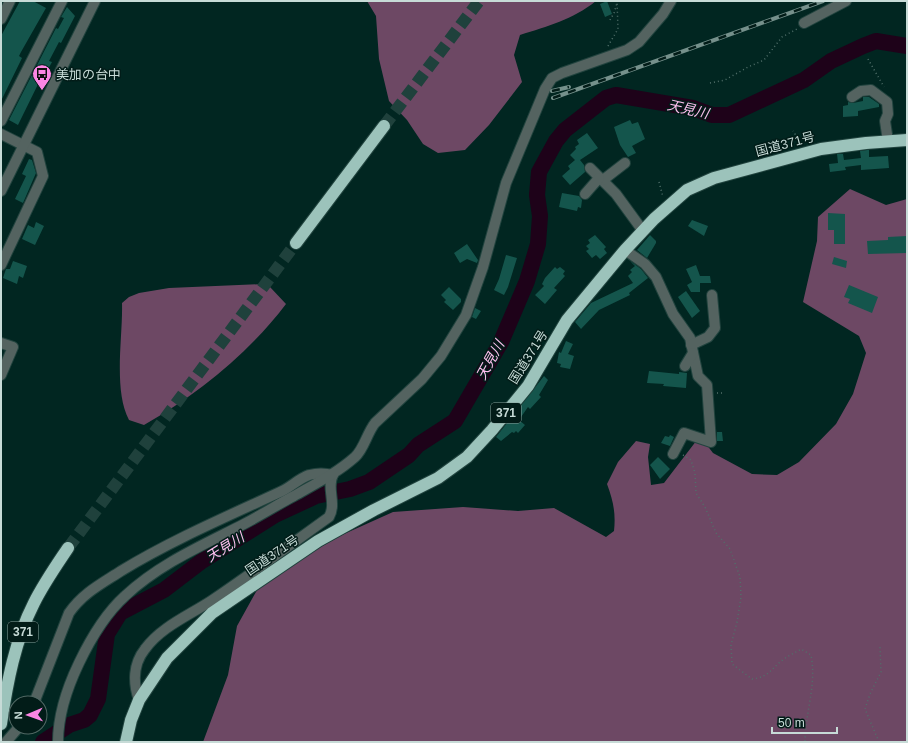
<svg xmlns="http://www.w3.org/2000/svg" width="908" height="743" font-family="Arial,'Noto Sans JP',sans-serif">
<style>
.forest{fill:#6d4864}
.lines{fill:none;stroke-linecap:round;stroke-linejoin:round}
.river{stroke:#1e0219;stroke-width:16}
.building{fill:#14554c}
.highway-tunnel{stroke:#1f413c;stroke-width:12;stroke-dasharray:12 6;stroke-linecap:butt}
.minor-casing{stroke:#21433e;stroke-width:12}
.highway-casing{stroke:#21433e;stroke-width:14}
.path{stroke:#516f6a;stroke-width:1.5;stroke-dasharray:1 3;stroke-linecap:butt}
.minor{stroke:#546360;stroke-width:10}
.highway{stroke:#9cc3bb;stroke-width:12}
.rail-casing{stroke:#75908b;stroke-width:4}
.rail{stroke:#021c18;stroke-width:2.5;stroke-dasharray:8;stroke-linecap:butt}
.labels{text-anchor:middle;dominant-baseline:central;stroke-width:3;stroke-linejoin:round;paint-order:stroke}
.shield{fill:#021c18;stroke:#8ca29e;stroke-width:1}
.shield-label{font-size:12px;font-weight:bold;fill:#c7dbd7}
.poi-label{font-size:13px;fill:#c7dbd7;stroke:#021c18;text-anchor:start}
.street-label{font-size:13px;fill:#c7dbd7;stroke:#021c18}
.water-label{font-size:14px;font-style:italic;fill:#febfef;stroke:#021c18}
</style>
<rect width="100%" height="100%" fill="#012621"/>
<g class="forest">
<path d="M367,1H596C572,20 548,26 520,35L514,55L522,82L489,125L465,150L438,153L423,144L407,120L389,101L379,59L376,16Z"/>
<path d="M850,189L886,205L907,199V742H203L228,675L237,626L257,590L299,559L344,534L393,512L463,507L518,511L554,508L606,537L614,531C616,513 613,500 607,484L618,462L636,441L650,444L648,457L651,485L664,483L700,436L713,453L752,474L777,475L799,462L836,424L853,394L866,353L859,336L803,302L817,241L818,217Z"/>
<path d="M264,284L270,287L286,304C248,354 198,394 144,425L129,420C113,389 123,338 122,303L129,297L139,293L169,288Z"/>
</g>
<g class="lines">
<polyline class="river" points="43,742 69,725 84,720 90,715 98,699 107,634 120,613 164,590 202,561 275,515 316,496 350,489 369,482 409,455 418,445 455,421 501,342 527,281 538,244 540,216 537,195 539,172 556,141 565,130 606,98 616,95 693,108 712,115 729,115 804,80 831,61 863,46 876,41 907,46"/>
</g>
<g class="building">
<polygon points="20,1 33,1 46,8 21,52 19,56 22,58 1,101 1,36"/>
<polygon points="607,1 612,14 605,17 600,4"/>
<polygon points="67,7 75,16 61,43 59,42 49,61 52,62 46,73 44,72 18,125 9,120 56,28 58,29 64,18 61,17"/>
<polygon points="863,97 869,97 879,104 879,107 858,111 858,116 843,117 843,106 848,105 848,102 853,103 863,101"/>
<polygon points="630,120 632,124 638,122 645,139 632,146 636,153 628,157 620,145 614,127"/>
<polygon points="587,133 598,148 580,160 584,165 585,172 570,185 562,176 570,169 568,166 575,160 570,155 576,149 575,147 579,144 577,140"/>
<polygon points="867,150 869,150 869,157 888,156 889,168 861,170 861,165 845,167 846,170 830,172 829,164 838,163 837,154 843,154 844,160 861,158 860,151"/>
<polygon points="29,159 32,160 36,173 23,203 15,199 26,176 22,174"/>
<polygon points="562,193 579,196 582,200 581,208 578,207 577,211 559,207"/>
<polygon points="828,213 845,214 845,244 834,244 834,230 828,230"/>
<polygon points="692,220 708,226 704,236 688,226"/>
<polygon points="36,222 44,226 35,245 22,239 28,225 34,228"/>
<polygon points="595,235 606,247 604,249 607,253 600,259 596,255 592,258 586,251 589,249 586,246 590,243 588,240"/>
<polygon points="650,235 656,241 656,243 647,258 637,250"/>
<polygon points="907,236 907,253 868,254 867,241 888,240 888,237"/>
<polygon points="467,244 478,260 477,263 467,259 460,263 454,253"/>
<polygon points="506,255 517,258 508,287 504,295 494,290 499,279"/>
<polygon points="834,257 847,261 846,268 832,264"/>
<polygon points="13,261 27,266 23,278 19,276 17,284 3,278 6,269 10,269"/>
<polygon points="630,261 641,269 648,278 629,293 630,295 599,310 581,329 575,322 591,303 633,283 628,276 632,272 630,270 635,266"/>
<polygon points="696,265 700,276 710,276 711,283 700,283 700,292 691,292 687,285 692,282 686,269"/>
<polygon points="555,267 557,269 560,267 565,271 563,274 565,276 554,288 557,290 545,304 535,295 544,286 542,284 545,278"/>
<polygon points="849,285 878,297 872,313 848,303 850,299 844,297"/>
<polygon points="449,287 461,299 461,302 453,310 444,302 446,300 441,295"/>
<polygon points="686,291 700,311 692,318 678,297"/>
<polygon points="475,308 481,311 476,319 472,317"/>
<polygon points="566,341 573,344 568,354 574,356 570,369 560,367 561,364 557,363 559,352 561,353"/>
<polygon points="649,371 679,374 679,372 687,373 686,388 663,386 664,384 647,383"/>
<polygon points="544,376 548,380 539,395 541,397 530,409 528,407 519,420 525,425 518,433 516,431 514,433 512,432 501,441 496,437"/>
<polygon points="717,432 722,432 723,441 717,441"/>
<polygon points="670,435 674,437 670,446 661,443 665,436 669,437"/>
<polygon points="658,457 670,469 660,479 650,465"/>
</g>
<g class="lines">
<g class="highway-tunnel">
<polyline points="384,126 479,1"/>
<polyline points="68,548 296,243"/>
</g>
<g class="minor-casing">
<g id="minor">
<polyline points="1,19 10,1"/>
<polyline points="804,23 846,1"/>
<polyline points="852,97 861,91 871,90 887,102 888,114 885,121 888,141"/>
<polyline points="1,121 62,1"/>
<polyline points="1,134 37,152 43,176 1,265"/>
<polyline points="590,168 616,194 643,231"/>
<polyline points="603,180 625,163"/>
<polyline points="1,191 95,1"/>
<polyline points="585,194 599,178"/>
<polyline points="625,250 645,264 656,277 673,314 690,338 698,376 707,385 711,442 684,433 673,454"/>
<polyline points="1,343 13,347 1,375"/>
<polyline points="691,345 708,337 715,328 712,295"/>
<polyline points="685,366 693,353"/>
<path d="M139,700C133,683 133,664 145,649C161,627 188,616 211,601C251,574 290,545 329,517C337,503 326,488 333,475"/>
<path d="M34,703L69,613C83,593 101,584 121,571C172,540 226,517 280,492C290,488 298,479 309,475C317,473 325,473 333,475"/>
<polyline points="6,742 19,727"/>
<path d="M58,742C58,715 67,688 79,663C90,640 105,614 125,596C159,564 203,545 244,524C261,515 277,505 294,496C315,484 337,473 355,457C364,449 367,433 375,423L422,379L441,356L466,315L483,267L506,183L545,89L552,78L562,73L627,50L639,42L663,14L671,1"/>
</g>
</g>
<g class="highway-casing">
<g id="highway">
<polyline points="296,243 384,126"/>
<path d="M1,724C7,683 15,640 34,603C44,583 56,566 68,548"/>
<polyline points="126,742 131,720 139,700 167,658 212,613 318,541 374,510 438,478 467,457 492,430 528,386 567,320 625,250 654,219 687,190 714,178 821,149 866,143 907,140"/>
</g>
</g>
<g class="path">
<polyline points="796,1 796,2"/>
<polyline points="610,20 614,13 617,3"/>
<polyline points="608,46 618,29 617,1"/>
<polyline points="868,59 884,87"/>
<polyline points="710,83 725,80 748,67 764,60 782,37 797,29"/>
<polyline points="783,143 792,142"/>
<polyline points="791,146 795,134 793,131"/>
<polyline points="659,182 663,197"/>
<polyline points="717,393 725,393"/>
<path d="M683,455L691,460L695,473L696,493L705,507L716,533L730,549L740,577L741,597L737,622L731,645L732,664L752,679C770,677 771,668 784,659C789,655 795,653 801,649L811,655C817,685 805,713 805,742"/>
<polyline points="879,742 865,709 870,694 881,672 880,647"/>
</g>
<use href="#minor" class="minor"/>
<use href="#highway" class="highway"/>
<g class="rail-casing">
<g id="rail">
<polyline points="552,91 569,87"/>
<polyline points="553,98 823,1"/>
</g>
</g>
<use href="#rail" class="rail"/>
</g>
<defs>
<g id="bus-pin" transform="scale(1)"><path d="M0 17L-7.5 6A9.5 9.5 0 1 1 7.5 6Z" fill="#fc86e4" stroke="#021c18"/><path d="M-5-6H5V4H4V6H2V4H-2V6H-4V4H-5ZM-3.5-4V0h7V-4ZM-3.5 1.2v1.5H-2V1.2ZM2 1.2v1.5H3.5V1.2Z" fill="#111"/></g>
</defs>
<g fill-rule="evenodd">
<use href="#bus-pin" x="42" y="74"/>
</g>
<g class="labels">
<g class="shield">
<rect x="491" y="403" width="30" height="20" rx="3"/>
<rect x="8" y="622" width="30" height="20" rx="3"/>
</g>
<g class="shield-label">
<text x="506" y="413">371</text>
<text x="23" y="632">371</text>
</g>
<g class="poi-label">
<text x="56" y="74">美加の台中</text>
</g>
<g class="street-label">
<text transform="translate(785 144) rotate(-15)">国道371号</text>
<text transform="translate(528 357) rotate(-58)">国道371号</text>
<text transform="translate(272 555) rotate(-34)">国道371号</text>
</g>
<g class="water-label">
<text transform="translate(688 109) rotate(13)">天見川</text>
<text transform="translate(490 360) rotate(-61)">天見川</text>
<text transform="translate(225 547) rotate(-32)">天見川</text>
</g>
</g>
<rect width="908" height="743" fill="none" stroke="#c7dbd7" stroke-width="4"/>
<g transform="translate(28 715) rotate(268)"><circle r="19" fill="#021c18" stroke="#516864"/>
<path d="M0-3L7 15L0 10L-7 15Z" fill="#fc86e4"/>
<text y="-6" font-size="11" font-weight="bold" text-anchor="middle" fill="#c7dbd7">N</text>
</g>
<path d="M772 727v6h65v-6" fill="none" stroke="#c7dbd7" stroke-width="2"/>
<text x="778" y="727" font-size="12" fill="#c7dbd7" stroke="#021c18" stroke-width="3" paint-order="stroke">50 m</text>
</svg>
